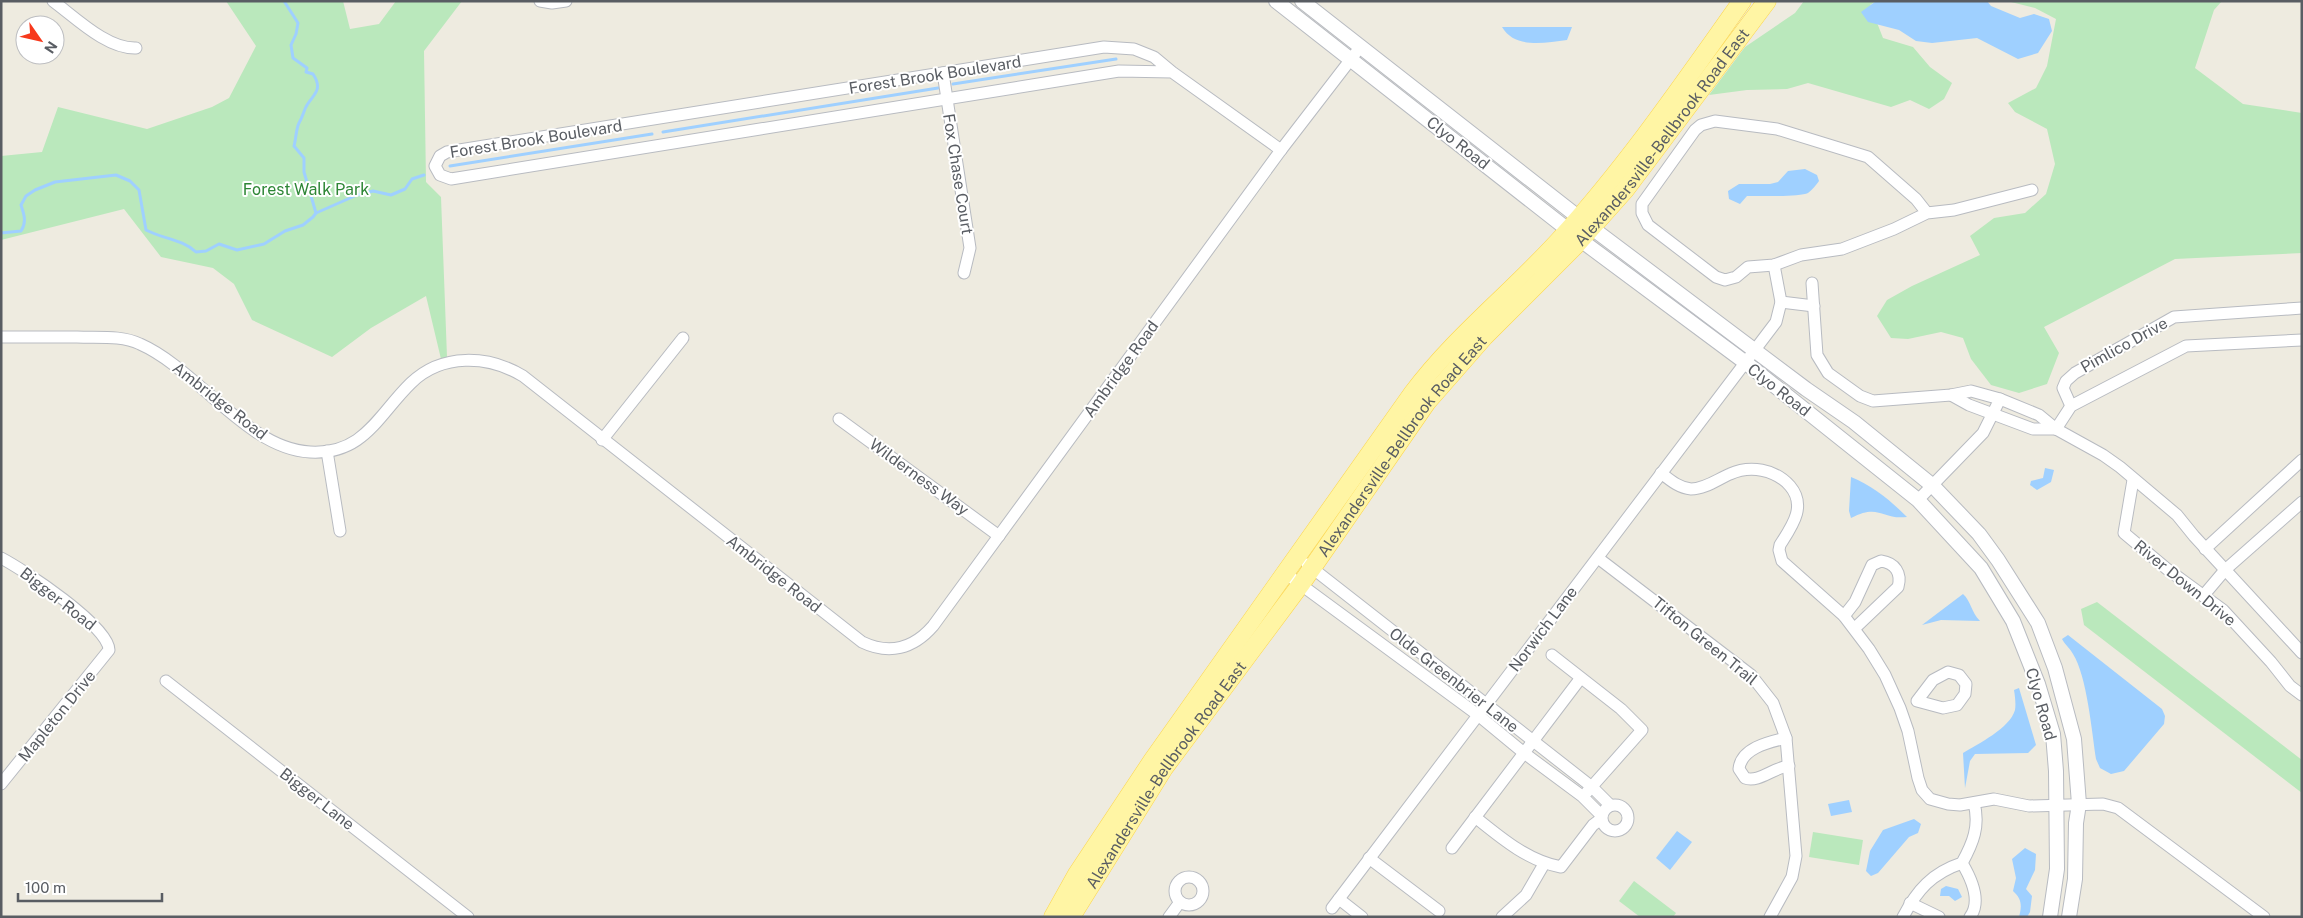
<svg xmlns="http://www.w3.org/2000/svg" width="2303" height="918" font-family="'Public Sans',sans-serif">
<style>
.green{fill:#bae8bc}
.water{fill:#9fd0ff}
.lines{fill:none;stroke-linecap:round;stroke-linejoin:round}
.stream{stroke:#9fd0ff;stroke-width:3}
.minor-casing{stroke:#b8bbc1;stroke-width:13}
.tertiary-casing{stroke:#b8bbc1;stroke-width:16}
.primary-casing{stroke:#fdd54a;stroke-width:19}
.minor{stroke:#fff;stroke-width:11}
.tertiary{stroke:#fff;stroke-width:14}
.primary{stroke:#fff5a4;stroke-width:18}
.labels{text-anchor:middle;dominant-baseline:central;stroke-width:4;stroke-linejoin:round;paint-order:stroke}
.street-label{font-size:16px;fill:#595d63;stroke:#fff}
.park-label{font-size:16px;fill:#2e8636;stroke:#fff}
</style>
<rect width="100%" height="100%" fill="#eeebe0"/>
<g class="green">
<polygon points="226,1 343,1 350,29 379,24 396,1 462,1 424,51 426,182 441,197 447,357 441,359 426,296 371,328 332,357 252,320 234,284 213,268 161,257 124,209 1,240 1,156 42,152 58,107 147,129 212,107 229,98 256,46"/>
<polygon points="1804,1 1876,1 1870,5 1883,38 1913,47 1930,67 1952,83 1944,99 1929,109 1910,100 1891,107 1808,83 1787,89 1747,90 1709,95 1745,47 1795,13"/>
<polygon points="2007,1 2222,1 2214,10 2195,68 2243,104 2302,113 2302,253 2175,259 2044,327 2059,353 2047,384 2019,393 1991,385 1971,359 1963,338 1941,332 1908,339 1891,338 1877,316 1887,300 1912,286 1980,255 1970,236 1994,218 2025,213 2046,194 2055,164 2047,129 2015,112 2008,103 2036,88 2047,66 2056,19 2035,8"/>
<polygon points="2097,602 2302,760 2302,793 2084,625 2081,609"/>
<polygon points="1813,832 1863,840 1859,865 1809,857"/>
<polygon points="1634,881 1676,913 1673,917 1640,917 1619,901"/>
</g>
<g class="water">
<polygon points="1876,1 1987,1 1991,6 2020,18 2034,14 2049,19 2052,31 2038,53 2018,59 1977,38 1932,43 1916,41 1899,30 1868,22 1861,12"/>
<path d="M1502,27H1572L1567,40C1544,43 1515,49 1502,27Z"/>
<path d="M1805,169L1817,175L1819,181C1816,185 1812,190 1808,193C1800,197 1760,196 1747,196L1740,204L1729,199L1728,191L1739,184H1770L1778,182L1788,171Z"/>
<polygon points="2045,468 2054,470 2051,482 2037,490 2030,485 2031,481 2043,478"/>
<path d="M1851,477C1873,486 1890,500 1907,517C1881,520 1880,503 1851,518L1849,511Z"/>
<path d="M1963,594C1971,601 1971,612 1980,621L1941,620L1922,625Z"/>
<path d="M2068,635L2162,709L2165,716L2164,724L2124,771L2111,774L2100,768L2096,759C2092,733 2087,676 2073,654C2070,648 2065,645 2062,639Z"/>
<path d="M2019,688L2036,745L2028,753L1975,754L1970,761L1965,788L1963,753C1978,744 2010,728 2015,710C2016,704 2015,696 2014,690Z"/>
<polygon points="1849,800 1852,812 1831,816 1828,804"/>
<polygon points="1914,819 1921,824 1918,833 1909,837 1878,873 1871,876 1866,871 1870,851 1883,830"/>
<polygon points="1677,831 1692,842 1670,870 1656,858"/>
<path d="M2025,848L2036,854L2035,870L2026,889L2032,896L2030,912L2027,917H2019C2022,906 2022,899 2013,891L2016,878L2012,859Z"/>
<polygon points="1946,886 1958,889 1962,897 1955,901 1949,896 1940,896 1941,889"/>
</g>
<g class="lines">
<g class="stream">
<polyline points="953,84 1116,59"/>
<polyline points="663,132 938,88"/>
<polyline points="450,166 652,134"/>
<polyline points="316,213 357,195 373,191 391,195 405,189 412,179 424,175"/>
<path d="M1,233L21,231C27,222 24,214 21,205L26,196L35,190L55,182L116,175L130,181L139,190L146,230C163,239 182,239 196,252L206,251L219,244L237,250L264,244L285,231L303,225L313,217L316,213L304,172V158L294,146C296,139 296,129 299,123C302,118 303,114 305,109C310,96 325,92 313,74L306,72L307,68L293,58L291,45L296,34L298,23L284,1"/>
</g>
<g class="minor-casing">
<g id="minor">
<path d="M53,1C76,18 107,49 136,48"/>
<polyline points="540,1 552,3 566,1"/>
<polyline points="1172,72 1119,71 451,179 440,175 435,166 440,156 447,152 1104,47 1134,49 1154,57 1172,72 1281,150"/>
<polyline points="943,73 970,248 964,273"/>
<polyline points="1927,213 1916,199 1868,157 1777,129 1715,121 1701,125 1695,130 1642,204 1642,213 1648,225 1716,277 1725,280 1736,277 1748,267 1774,265 1801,255 1842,249 1894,229 1927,213 1954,210 2032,190"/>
<polyline points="1812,283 1817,355 1828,373 1860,396 1873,401 1951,395 1971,391 2000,399 2039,415 2056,429 2103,455 2120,467 2177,515 2194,536 2302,653"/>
<polyline points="1781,302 1814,306"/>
<path d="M1,337C26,337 52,337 77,337C98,338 121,335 140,344C197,369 247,449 310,452C364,455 378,415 411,383C442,353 488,355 523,376L862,642C889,655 913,649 933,626L1281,150L1361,46"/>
<polyline points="1951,395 1969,405 2033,429 2056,429"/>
<polyline points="2071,406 2063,388 2066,381 2075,373 2174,317 2302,308"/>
<polyline points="839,419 999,536"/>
<polyline points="2056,429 2071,406 2186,346 2302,340"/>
<polyline points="602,440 683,338"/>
<polyline points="327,451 340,531"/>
<path d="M1661,473C1670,480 1679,488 1691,489C1705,489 1718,479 1730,474C1750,465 1775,469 1790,486C1807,506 1792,526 1780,545L1779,550L1782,561L1844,616L1869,649L1885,675L1900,708L1908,731L1918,778L1922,790L1930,799L1948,804L1960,805L1994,799L2029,806L2103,804L2118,808L2264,917"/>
<polyline points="2133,480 2124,533 2167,569 2223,610 2271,662 2290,686 2302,695"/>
<polyline points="1918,500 1983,433 2000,399"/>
<polyline points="2205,549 2302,460"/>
<path d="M1,558C24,570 109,626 109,650L1,784"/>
<polyline points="1598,558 1751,675 1773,703 1786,738 1796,856 1792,877 1770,917"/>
<polyline points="1307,564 1592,787 1610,805"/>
<polyline points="1285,573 1478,715 1524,753 1582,796 1601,815"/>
<polyline points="2203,596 2225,570 2302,502"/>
<path d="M1844,616L1855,602L1872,565L1881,561C1895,563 1902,573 1898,587L1855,628"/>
<polyline points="1552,655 1621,709 1642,730 1587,792"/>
<polygon points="1948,672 1959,675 1966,684 1965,694 1957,705 1943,708 1917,701 1933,680"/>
<polyline points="166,681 468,917"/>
<path d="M1786,738C1769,742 1741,748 1739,769L1745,778C1759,783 1774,767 1789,766"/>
<circle cx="1615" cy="818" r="13"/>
<path d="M1475,817C1501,838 1528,861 1561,867L1593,825L1601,819"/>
<polyline points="1452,848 1580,679"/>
<polyline points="1369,858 1439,911"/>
<path d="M1962,863C1971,878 1982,901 1970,917"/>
<circle cx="1189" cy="891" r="14"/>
<polyline points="1339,899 1362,917"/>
<polyline points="1910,903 1939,917"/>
<polyline points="1332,908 1776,322 1781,302 1774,265"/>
<polyline points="1169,917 1180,902"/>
<polyline points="1502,917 1526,895 1544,864"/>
<path d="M1903,917C1917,890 1932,873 1962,863C1973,843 1980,826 1974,803"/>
</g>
</g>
<g class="tertiary-casing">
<g id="tertiary">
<polyline points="1276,1 1586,244 1746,363 1918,500 1981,568 2013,621 2038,684 2053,734 2056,771 2057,869 2050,917"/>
<polyline points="1302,1 1596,231 1806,389 1854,422 1933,486 1979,534 1998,560 2038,623 2055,668 2074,739 2079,804 2076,823 2075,879 2069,917"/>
</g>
</g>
<g class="primary-casing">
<g id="primary">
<path d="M1053,917L1077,874L1152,761L1412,394C1456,335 1514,291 1563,236C1629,163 1685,81 1742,1"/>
<path id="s1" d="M1071,917L1164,768L1301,584L1427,402L1484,337L1576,245L1625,190L1767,1"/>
</g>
</g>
<use href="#minor" class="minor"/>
<use href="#tertiary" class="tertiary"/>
<use href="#primary" class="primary"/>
</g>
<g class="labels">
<g class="street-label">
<text transform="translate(935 75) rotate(-9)">Forest Brook Boulevard</text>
<text stroke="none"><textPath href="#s1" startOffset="981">Alexandersville-Bellbrook Road East</textPath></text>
<text transform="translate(536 139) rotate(-9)">Forest Brook Boulevard</text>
<text transform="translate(1458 143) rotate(38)">Clyo Road</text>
<text transform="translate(958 174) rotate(81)">Fox Chase Court</text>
<text transform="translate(2124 345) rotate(-29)">Pimlico Drive</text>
<text transform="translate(1121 369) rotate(-54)">Ambridge Road</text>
<text transform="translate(1779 390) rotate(38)">Clyo Road</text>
<text transform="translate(220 401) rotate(38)">Ambridge Road</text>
<text stroke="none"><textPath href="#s1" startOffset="576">Alexandersville-Bellbrook Road East</textPath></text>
<text transform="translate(919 477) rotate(36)">Wilderness Way</text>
<text transform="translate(774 574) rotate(38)">Ambridge Road</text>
<text transform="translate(2185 583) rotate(39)">River Down Drive</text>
<text transform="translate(58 599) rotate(38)">Bigger Road</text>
<text transform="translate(1543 629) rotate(-53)">Norwich Lane</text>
<text transform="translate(1705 641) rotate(39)">Tifton Green Trail</text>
<text transform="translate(1454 680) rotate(38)">Olde Greenbrier Lane</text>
<text transform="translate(2041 704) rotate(74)">Clyo Road</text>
<text transform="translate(57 716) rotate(-51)">Mapleton Drive</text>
<text stroke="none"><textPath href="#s1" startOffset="171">Alexandersville-Bellbrook Road East</textPath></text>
<text transform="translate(317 799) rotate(38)">Bigger Lane</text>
</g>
<g class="park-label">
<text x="306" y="189">Forest Walk Park</text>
</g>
</g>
<rect width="2303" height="918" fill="none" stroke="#595d63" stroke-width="5"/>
<g transform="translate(40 40) rotate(124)"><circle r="24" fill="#ffffff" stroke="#bdbec1"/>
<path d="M0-4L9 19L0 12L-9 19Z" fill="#f7391c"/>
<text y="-8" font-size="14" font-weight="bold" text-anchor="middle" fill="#595d63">N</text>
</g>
<path d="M18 893v8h144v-8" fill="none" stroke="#595d63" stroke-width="2.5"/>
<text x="25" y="893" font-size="15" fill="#595d63" stroke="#ffffff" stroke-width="4" paint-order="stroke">100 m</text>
</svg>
